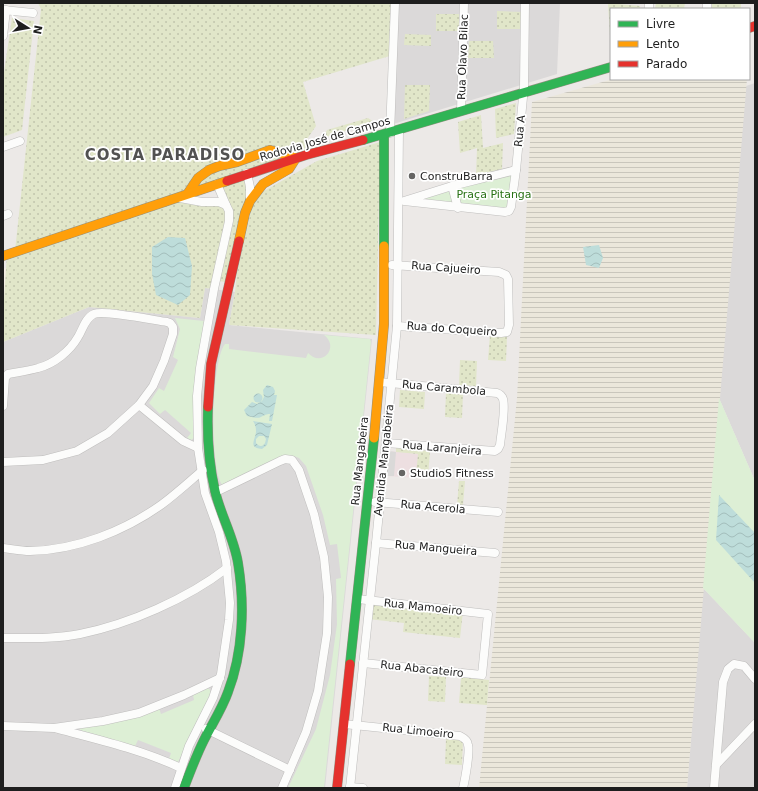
<svg xmlns="http://www.w3.org/2000/svg" width="758" height="791" font-family="'DejaVu Sans',sans-serif">
<style>
.residential{fill:#dbd9d9}
.commercial{fill:#eddfe1}
.education{fill:#f5efe4}
.religious{fill:#dad9d8}
.farmland{fill:url(#farmland-rules)}
.grass{fill:url(#grass-dots);fill-rule:evenodd}
.park{fill:#ddefd5}
.water{fill:url(#water-waves);fill-rule:evenodd}
.lines{fill:none;stroke-linecap:round;stroke-linejoin:round}
.street-casing{stroke:#bfbebd;stroke-width:9}
.fast-casing{stroke:#959081;stroke-width:10}
.slow-casing{stroke:#959081;stroke-width:10}
.jam-casing{stroke:#959081;stroke-width:10}
.street{stroke:#fcfcfb;stroke-width:8}
.fast{stroke:#30b455;stroke-width:9}
.slow{stroke:#ff9f0a;stroke-width:9}
.jam{stroke:#e5322d;stroke-width:9}
.poi-dot{fill:#666564;stroke:#fff;stroke-width:1.5}
.labels{text-anchor:middle;dominant-baseline:central;stroke-width:3.5;stroke-linejoin:round;paint-order:stroke}
.street-label{font-size:11px;fill:#1e1e1e;stroke:#fff}
.poi-label{font-size:11px;fill:#1e1e1e;stroke:#fff;text-anchor:start}
.park-label{font-size:11px;fill:#297216;stroke:#fff}
.district-label{font-size:15px;font-weight:bold;letter-spacing:1px;fill:#515151;stroke:#fff}
</style>
<defs>
<pattern id="farmland-rules" width="6" height="5" patternUnits="userSpaceOnUse"><rect width="6" height="5" fill="#ebe7db"/><path d="M0 2.5h6" fill="none" stroke="#c9c6bc"/></pattern>
<pattern id="grass-dots" width="8" height="8" patternUnits="userSpaceOnUse"><rect width="8" height="8" fill="#e1e6c9"/><path d="M2 2h.1M6 6h.1" fill="none" stroke="#c1c5ac" stroke-width="1.8" stroke-linecap="round"/></pattern>
<pattern id="water-waves" width="16" height="10" patternUnits="userSpaceOnUse"><rect width="16" height="10" fill="#beddda"/><path d="M0 5q4-4 8 0t8 0" fill="none" stroke="#a3bdbb"/></pattern>
</defs>
<rect width="100%" height="100%" fill="#ece9e7"/>
<g class="residential">
<polygon points="395,3 560,3 557,74 390,125"/>
<polygon points="755,83 755,481 719,398 746,86"/>
<polygon points="205,288 235,292 229,325 372,339 325,788 3,788 3,342 89,307 200,318"/>
<polygon points="703,588 755,643 755,788 687,788"/>
</g>
<polygon class="commercial" points="389,451 419,454 416,478 386,476"/>
<polygon class="education" points="6,268 3,315 3,269"/>
<polygon class="religious" points="389,451 396,452 394,476 386,476"/>
<polygon class="farmland" points="613,79 747,79 687,788 479,788 517,398 532,102"/>
<g class="grass">
<path d="M38,3H395L393,55L303,82L316,126L305,142L306,155L247,173L250,187L226,282L218,281L214,289L205,288L200,318L89,307L3,342V315L7,254L15,251L41,9ZM217,184L226,205L176,197Z"/>
<polygon points="608,3 640,6 640,9 611,9 611,52"/>
<polygon points="656,3 685,3 684,9 655,9"/>
<rect x="712" y="3" width="29" height="6"/>
<polygon points="497,11 522,12 522,29 497,29"/>
<polygon points="436,14 460,14 461,31 436,31"/>
<polygon points="12,18 34,21 22,130 3,137 3,79"/>
<polygon points="405,34 431,35 431,46 404,45"/>
<polygon points="469,41 493,41 494,58 468,58"/>
<polygon points="405,85 430,85 429,111 404,119"/>
<polygon points="516,103 514,134 496,138 495,109"/>
<polygon points="481,115 483,148 503,143 502,169 476,175 477,148 460,153 458,122"/>
<polygon points="368,118 374,122 323,138 327,130"/>
<polygon points="380,142 376,335 229,325 235,292 237,273 252,206 264,191 317,161"/>
<polygon points="490,335 507,336 506,361 488,360"/>
<polygon points="460,360 477,361 476,386 459,385"/>
<polygon points="400,390 425,392 424,409 399,407"/>
<polygon points="446,392 463,393 462,418 445,417"/>
<polygon points="396,448 430,451 428,476 416,475 418,454 396,452"/>
<polygon points="459,481 465,481 463,505 457,506"/>
<polygon points="369,601 463,611 460,638 403,632 404,623 368,619"/>
<polygon points="429,676 446,677 445,702 428,701"/>
<polygon points="461,677 489,680 487,705 459,703"/>
<polygon points="446,739 463,740 462,765 445,764"/>
</g>
<g class="park">
<polygon points="516,170 509,211 404,201"/>
<polygon points="175,318 204,321 196,381 194,438 191,440 187,438 191,433 165,410 160,414 149,403 159,388 164,391 178,360 173,357 180,329"/>
<path d="M324,335L370,339L371,342L324,788H288L316,729L330,675L337,624L336,579L341,578L337,544L330,545L323,515L306,466L299,458L294,456H283L222,485L221,483C210,464 211,361 225,344H229V349L306,358L308,353C322,368 340,347 324,335Z"/>
<polygon points="719,398 755,481 755,643 703,588"/>
<polygon points="208,688 210,690 211,694 178,762 169,759 171,753 138,740 135,746 80,730 80,727 159,708 161,714 194,700 193,695"/>
</g>
<g class="water">
<polygon points="168,237 185,238 192,266 190,295 178,305 156,295 152,274 152,247"/>
<polygon points="599,245 603,258 599,268 586,265 583,247"/>
<path d="M267,385L273,387L275,391L274,395H277L272,421H269L270,414C266,414 265,415 261,417C257,419 252,417 247,416L244,410L252,402L257,404L262,401L264,397L263,390Z"/>
<circle cx="258" cy="398" r="4.5"/>
<path d="M253,421L272,424L267,445L262,449C247,448 256,439 256,431C256,427 255,424 253,421ZM259,436H264L266,439L265,443C263,447 259,447 256,443V439Z"/>
<polygon points="719,495 755,533 755,583 716,540"/>
</g>
<g class="lines">
<g class="street-casing">
<g id="street">
<polyline points="649,9 649,3"/>
<polyline points="707,9 707,3"/>
<polyline points="3,10 33,13"/>
<polyline points="3,36 6,10"/>
<polyline points="461,111 464,3"/>
<polyline points="390,133 395,3"/>
<polyline points="3,147 20,141"/>
<polygon points="516,170 511,207 509,211 505,212 404,201 452,186"/>
<polyline points="516,170 524,87 525,3"/>
<polyline points="247,173 250,187 250,201"/>
<polyline points="217,184 226,205"/>
<polyline points="452,186 458,208"/>
<polyline points="3,216 8,214"/>
<polyline points="392,265 499,272 506,275 508,279 509,325 507,332 501,333 397,326"/>
<path d="M379,382L497,393C500,394 502,396 503,399C506,409 501,434 500,445L498,449L495,451L386,443"/>
<polyline points="139,405 183,441 198,448"/>
<path d="M3,406L5,378L8,374C18,372 28,371 38,368C54,364 70,351 78,337C83,329 85,318 94,314C104,310 153,320 167,322L170,323L173,327V334L164,361L153,386L139,405L108,433L77,451L43,460L3,462"/>
<polyline points="216,492 280,461 285,459 292,460 299,470 314,514 324,557 328,597 327,633 318,691 306,732 282,788"/>
<polyline points="375,502 498,512"/>
<polyline points="376,543 495,553"/>
<path d="M3,548C12,549 21,551 30,551C77,550 124,531 161,505C176,494 190,481 203,470"/>
<polyline points="358,599 488,614 482,675 363,663"/>
<path d="M3,638C28,638 55,639 80,634C129,624 187,599 227,568"/>
<path d="M344,724L460,736C464,738 468,741 468,745C470,752 465,780 463,788"/>
<polyline points="3,726 54,728 103,721 139,713 184,695 220,678"/>
<path d="M58,729C100,740 142,750 181,768"/>
<polyline points="206,729 290,770"/>
<polyline points="716,765 755,724"/>
<polyline points="350,787 363,788"/>
<polyline points="175,788 189,746 213,698 221,674 229,620 230,603 226,561 219,532 205,493 198,448 197,396 200,368 214,289 229,221 229,211 226,205 219,202 202,202 180,198"/>
<polyline points="350,788 376,543 397,326 399,130"/>
<polyline points="714,788 723,682 728,669 734,664 744,666 755,679"/>
</g>
</g>
<g class="fast-casing">
<g id="fast">
<polyline points="384,135 384,246"/>
<polyline points="363,140 611,67"/>
<polyline points="350,664 374,438"/>
<path d="M184,788C190,772 196,756 204,740C212,724 222,709 228,692C243,653 245,605 238,563C234,538 221,516 215,491C209,465 207,435 208,407"/>
</g>
</g>
<g class="slow-casing">
<g id="slow">
<polyline points="188,193 198,178 209,170 219,166 237,162 270,150 296,158 289,169 263,184 250,201 245,213 239,241"/>
<polyline points="3,256 227,181"/>
<polyline points="374,438 384,324 384,246"/>
</g>
</g>
<g class="jam-casing">
<g id="jam">
<polyline points="749,28 755,26"/>
<polyline points="227,181 306,155 363,140"/>
<polyline points="208,407 211,364 239,241"/>
<polyline points="337,788 350,664"/>
</g>
</g>
<use href="#street" class="street"/>
<use href="#fast" class="fast"/>
<use href="#slow" class="slow"/>
<use href="#jam" class="jam"/>
</g>
<g class="poi-dot">
<circle cx="412" cy="176" r="4"/>
<circle cx="402" cy="473" r="4"/>
</g>
<g class="labels">
<g class="street-label">
<text transform="translate(463 57) rotate(-88)">Rua Olavo Bilac</text>
<text transform="translate(520 131) rotate(-84)">Rua A</text>
<text transform="translate(325 139) rotate(-16)">Rodovia José de Campos</text>
<text transform="translate(446 268) rotate(4)">Rua Cajueiro</text>
<text transform="translate(452 329) rotate(4)">Rua do Coqueiro</text>
<text transform="translate(444 388) rotate(5)">Rua Carambola</text>
<text transform="translate(442 448) rotate(5)">Rua Laranjeira</text>
<text transform="translate(384 460) rotate(-84)">Avenida Mangabeira</text>
<text transform="translate(360 461) rotate(-84)">Rua Mangabeira</text>
<text transform="translate(433 507) rotate(5)">Rua Acerola</text>
<text transform="translate(436 548) rotate(5)">Rua Mangueira</text>
<text transform="translate(423 607) rotate(6)">Rua Mamoeiro</text>
<text transform="translate(422 669) rotate(6)">Rua Abacateiro</text>
<text transform="translate(418 731) rotate(6)">Rua Limoeiro</text>
</g>
<g class="poi-label">
<text x="420" y="176">ConstruBarra</text>
<text x="410" y="473">StudioS Fitness</text>
</g>
<g class="park-label">
<text x="494" y="194">Praça Pitanga</text>
</g>
<g class="district-label">
<text x="165" y="155">COSTA PARADISO</text>
</g>
</g>
<rect width="758" height="791" fill="none" stroke="#1e1e1e" stroke-width="8"/>
<rect x="610" y="8" width="140" height="72" fill="#ffffff" stroke="#a5a5a5"/>
<rect x="618" y="21" width="20" height="6" fill="#30b455" stroke="#a5a5a5"/>
<text x="646" y="28" font-size="12" fill="#1e1e1e">Livre</text>
<rect x="618" y="41" width="20" height="6" fill="#ff9f0a" stroke="#a5a5a5"/>
<text x="646" y="48" font-size="12" fill="#1e1e1e">Lento</text>
<rect x="618" y="61" width="20" height="6" fill="#e5322d" stroke="#a5a5a5"/>
<text x="646" y="68" font-size="12" fill="#1e1e1e">Parado</text>
<g transform="translate(28 28) rotate(101)" stroke="#ffffff" stroke-width="3" paint-order="stroke">
<path d="M0-3L7 15L0 10L-7 15Z" fill="#1e1e1e"/>
<text y="-6" font-size="11" font-weight="bold" text-anchor="middle" fill="#1e1e1e">N</text>
</g>
</svg>
